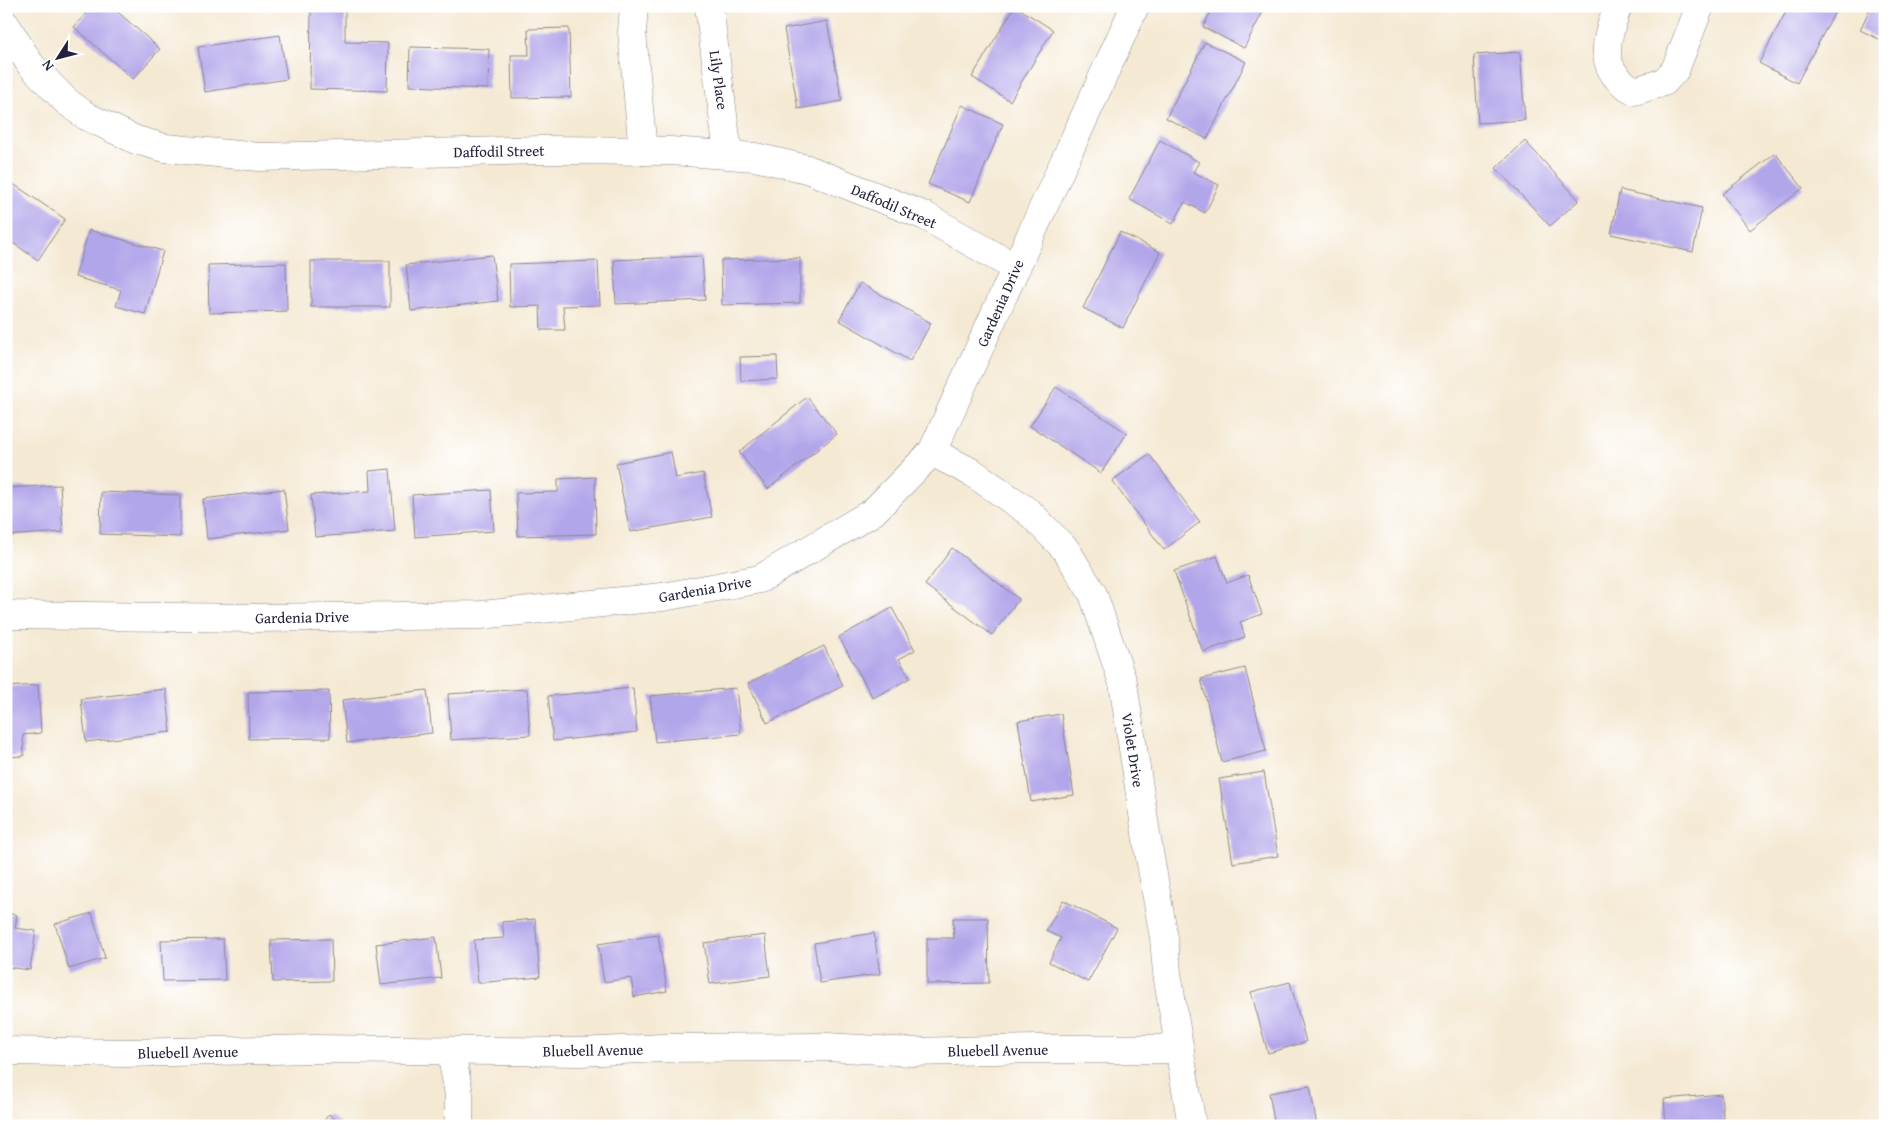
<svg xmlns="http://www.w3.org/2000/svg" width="1891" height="1132" font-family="'Gentium Book Plus',serif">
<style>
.building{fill:#b2a6ea}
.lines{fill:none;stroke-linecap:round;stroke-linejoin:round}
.minor-casing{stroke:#8b8687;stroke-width:29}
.minor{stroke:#fff;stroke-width:28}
.labels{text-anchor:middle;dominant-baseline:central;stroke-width:4;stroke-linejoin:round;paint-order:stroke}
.street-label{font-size:15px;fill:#22223b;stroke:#fff}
</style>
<rect width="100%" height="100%" fill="#fff"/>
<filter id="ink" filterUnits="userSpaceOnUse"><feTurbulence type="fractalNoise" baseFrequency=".02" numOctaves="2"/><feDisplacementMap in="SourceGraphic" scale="10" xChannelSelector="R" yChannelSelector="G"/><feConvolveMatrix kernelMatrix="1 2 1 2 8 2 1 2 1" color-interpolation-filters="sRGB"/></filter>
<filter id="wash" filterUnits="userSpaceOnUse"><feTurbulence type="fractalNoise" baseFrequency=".0096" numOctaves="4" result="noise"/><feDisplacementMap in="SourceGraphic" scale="20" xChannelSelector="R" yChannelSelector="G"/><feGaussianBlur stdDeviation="1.12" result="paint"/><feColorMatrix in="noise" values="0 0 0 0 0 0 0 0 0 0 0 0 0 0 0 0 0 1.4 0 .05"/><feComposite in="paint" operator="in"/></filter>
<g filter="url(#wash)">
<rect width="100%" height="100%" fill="#f4e9d3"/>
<g id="blocks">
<g class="building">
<polygon points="92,6 111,6 160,49 133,79 74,27"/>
<polygon points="311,6 345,6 345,42 388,43 387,91 310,89"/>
<polygon points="1015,6 1053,30 1010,101 972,77"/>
<polygon points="1214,6 1266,6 1244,48 1203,27"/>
<polygon points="1789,6 1838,6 1797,83 1759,63"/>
<polygon points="1871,6 1885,6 1885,42 1860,30"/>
<polygon points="827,21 842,101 798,109 784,29"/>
<polygon points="569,28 571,97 512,98 511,55 529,55 528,29"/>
<polygon points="280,35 287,79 205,92 198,47"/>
<polygon points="1205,42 1246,62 1207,139 1166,118"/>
<polygon points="410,47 489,49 488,89 409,86"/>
<polygon points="1520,52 1525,120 1478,123 1474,55"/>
<polygon points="962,105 1003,124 970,202 928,184"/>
<polygon points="1160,140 1199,162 1193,172 1219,185 1205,213 1185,202 1173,224 1129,199"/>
<polygon points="1525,141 1579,200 1550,226 1496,168"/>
<polygon points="1775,153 1803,188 1750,230 1722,194"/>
<polygon points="6,179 65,219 38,260 13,243 6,252"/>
<polygon points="1620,190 1702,208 1693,252 1611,234"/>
<polygon points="89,230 163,251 145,314 116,306 121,290 75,277"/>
<polygon points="1120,232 1160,252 1123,328 1083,308"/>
<polygon points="492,255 498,301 411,311 406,265"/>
<polygon points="702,256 705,300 616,304 614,260"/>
<polygon points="800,258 800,303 722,305 721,260"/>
<rect x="311" y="261" width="79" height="46"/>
<polygon points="598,261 600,305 563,306 565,330 541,330 540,306 510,307 509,264"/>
<polygon points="286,263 287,311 209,313 208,265"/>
<polygon points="860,283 931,323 910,361 839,320"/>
<polygon points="777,356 778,379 741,381 740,357"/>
<polygon points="1056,387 1127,433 1101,473 1030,426"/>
<polygon points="807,397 837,434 768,489 739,452"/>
<polygon points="671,452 676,478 703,473 712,517 630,532 616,463"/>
<polygon points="1149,454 1200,522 1164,550 1112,481"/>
<polygon points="390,469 395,531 315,537 311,495 370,491 369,471"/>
<polygon points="595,477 596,534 518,536 516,493 558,492 558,479"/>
<polygon points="60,485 63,532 6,536 6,488"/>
<polygon points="284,489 289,529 207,539 203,499"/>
<polygon points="491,490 494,531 415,537 412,495"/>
<polygon points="101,492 180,495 180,537 100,534"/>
<polygon points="952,548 1019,599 992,635 925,585"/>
<polygon points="1217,556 1227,583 1248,575 1262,614 1240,622 1245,637 1203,652 1174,571"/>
<polygon points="892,608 915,650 899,659 910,678 873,698 839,637"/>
<polygon points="824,646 843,686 767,723 748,683"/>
<polygon points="1245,668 1266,751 1222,762 1201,679"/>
<polygon points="38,685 41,733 23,735 24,756 6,757 6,687"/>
<polygon points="633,688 637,732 553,741 548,696"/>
<polygon points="736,688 741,734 655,742 650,696"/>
<polygon points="166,689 171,732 86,742 81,699"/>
<polygon points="527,689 530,735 451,740 448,694"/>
<polygon points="427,690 432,733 347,743 342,700"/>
<polygon points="329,691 330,738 249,739 248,692"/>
<polygon points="1061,714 1074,795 1031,802 1018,721"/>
<polygon points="1264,772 1278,856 1233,863 1219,779"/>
<polygon points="1063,900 1117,928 1088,982 1049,962 1061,938 1046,931"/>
<polygon points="6,913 17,915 15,928 36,931 30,970 6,967"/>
<polygon points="92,913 105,958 69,969 55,924"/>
<polygon points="953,918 988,918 989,983 927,984 927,938 954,938"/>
<polygon points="535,919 540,977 478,983 474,940 504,938 502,922"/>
<polygon points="874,933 880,974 820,983 814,943"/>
<polygon points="658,935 667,991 634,997 631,978 604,982 598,944"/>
<polygon points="765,935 770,976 710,984 704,943"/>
<polygon points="436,937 441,978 381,985 376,944"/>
<polygon points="223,939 225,980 163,981 161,940"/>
<polygon points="331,939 332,981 273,982 271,940"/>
<polygon points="1290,982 1306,1042 1268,1053 1251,992"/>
<polygon points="1310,1086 1317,1126 1275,1126 1269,1093"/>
<polygon points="1721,1094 1724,1126 1666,1126 1664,1099"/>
<polygon points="329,1114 343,1126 320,1126"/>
</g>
</g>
</g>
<g filter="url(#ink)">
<use href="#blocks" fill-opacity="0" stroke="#8b8687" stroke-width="1"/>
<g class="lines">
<g class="minor-casing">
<g id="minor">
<polyline points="634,6 632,32 643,151"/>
<polyline points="709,6 728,154"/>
<path d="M1618,6C1605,41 1596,70 1635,91L1664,82L1675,70L1700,6"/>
<polyline points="6,25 30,64 66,101 86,116 136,140 165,148 259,157 542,150 670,151 755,157 807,169 925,216 1016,268"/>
<polyline points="932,452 973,473 1030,513 1066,550 1093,594 1123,683 1147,840 1164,938 1167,973 1192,1126"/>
<polyline points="6,615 254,618 481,615 663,597 760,579 873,512 932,452 1135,6"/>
<polyline points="6,1051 124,1053 315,1049 580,1052 662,1048 827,1047 913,1052 1035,1049 1180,1049"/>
<polyline points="451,1052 459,1094 459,1126"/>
</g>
</g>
<use href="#minor" class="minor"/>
</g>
</g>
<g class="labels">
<g class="street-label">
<text transform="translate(719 80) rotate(82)">Lily Place</text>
<text transform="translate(499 151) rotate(-1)">Daffodil Street</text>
<text transform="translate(894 206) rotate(23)">Daffodil Street</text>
<text transform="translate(1000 303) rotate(-66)">Gardenia Drive</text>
<text transform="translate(705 589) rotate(-10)">Gardenia Drive</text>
<text transform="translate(302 617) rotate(-1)">Gardenia Drive</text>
<text transform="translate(1133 750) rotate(81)">Violet Drive</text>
<text transform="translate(593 1050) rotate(-1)">Bluebell Avenue</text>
<text transform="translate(998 1050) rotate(-1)">Bluebell Avenue</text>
<text transform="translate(188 1052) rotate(-1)">Bluebell Avenue</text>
</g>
</g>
<rect width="1891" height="1132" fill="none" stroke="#fff" stroke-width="25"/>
<g transform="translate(58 58) rotate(234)" stroke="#ffffff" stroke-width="4" paint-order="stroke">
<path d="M0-4L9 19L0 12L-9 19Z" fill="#22223b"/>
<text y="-8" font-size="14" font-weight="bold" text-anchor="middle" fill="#22223b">N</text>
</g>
</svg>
